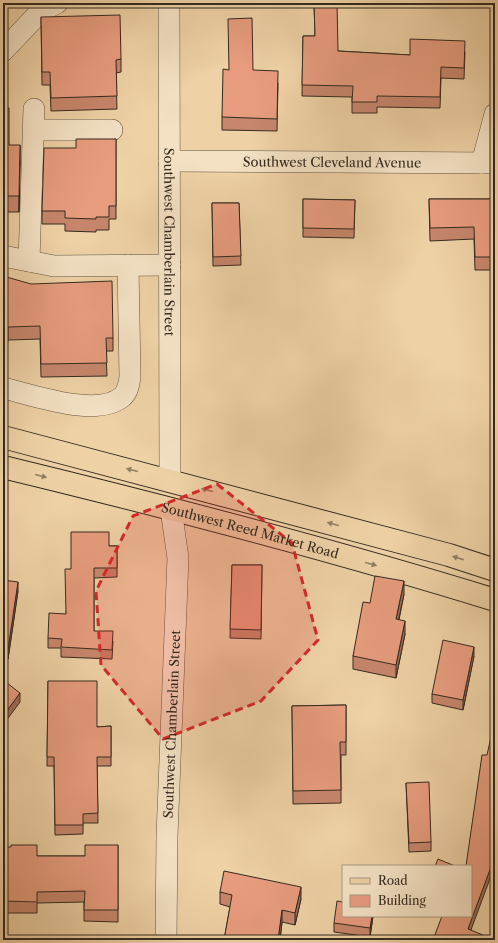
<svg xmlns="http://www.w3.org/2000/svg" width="498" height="943" font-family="'Libre Caslon Text',serif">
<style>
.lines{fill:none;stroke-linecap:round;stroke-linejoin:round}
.minor-casing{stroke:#625440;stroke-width:22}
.major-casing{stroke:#342a1f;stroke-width:24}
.minor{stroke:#f4e1c4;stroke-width:21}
.major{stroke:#eed1a5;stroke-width:22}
.wall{fill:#c7866c;stroke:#342a1f}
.shaded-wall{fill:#a26d58;stroke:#342a1f}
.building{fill:#e79c7e;stroke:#342a1f}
.oneway{fill:#917e62}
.marked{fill:#d62828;fill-opacity:0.2;stroke:#d62828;stroke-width:3;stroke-dasharray:8 5;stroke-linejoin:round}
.labels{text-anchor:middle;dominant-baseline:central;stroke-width:3.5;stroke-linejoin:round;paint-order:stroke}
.street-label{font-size:13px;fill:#342a1f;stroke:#f4e1c4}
</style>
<rect width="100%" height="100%" fill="#eed1a5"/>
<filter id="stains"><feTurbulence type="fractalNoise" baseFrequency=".005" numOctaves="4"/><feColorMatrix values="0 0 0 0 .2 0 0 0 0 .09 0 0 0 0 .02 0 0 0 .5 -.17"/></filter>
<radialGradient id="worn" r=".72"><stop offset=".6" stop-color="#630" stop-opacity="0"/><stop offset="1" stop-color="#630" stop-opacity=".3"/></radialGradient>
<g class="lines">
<g class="minor-casing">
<g id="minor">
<path id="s1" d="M169,3L170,480"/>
<polyline points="3,51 41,11 57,3"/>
<polyline points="34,130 112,130"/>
<path id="s2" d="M169,161L495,163"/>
<polyline points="482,163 495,114"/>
<polyline points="3,256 54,266 170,265"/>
<polyline points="29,261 34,109"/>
<path d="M3,388C34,395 96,418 122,397C128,392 129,384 130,377L128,265"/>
<path id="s3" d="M166,940L167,836L178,558L171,509"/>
</g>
</g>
<g class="major-casing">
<g id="major">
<polyline points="3,437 449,555 495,570"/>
<path id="s4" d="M3,467C168,507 333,550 495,600"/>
</g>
</g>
<use href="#minor" class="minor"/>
<use href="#major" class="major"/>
</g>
<g class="wall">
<polygon points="314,3 338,51 410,55 465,52 464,79 441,78 440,108 377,107 377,113 352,113 352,97 302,96 303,36 315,36"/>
<polygon points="41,17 121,59 121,72 116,73 117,109 51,111 50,85 42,85"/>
<polygon points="253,70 278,83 277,131 222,130 222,117"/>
<polygon points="3,108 9,145 20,161 19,212 3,212"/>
<polygon points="116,139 116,219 109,219 109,230 96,230 96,232 65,231 65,224 42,224 42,211 76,148"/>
<polygon points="303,199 355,200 354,238 303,237"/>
<polygon points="429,199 495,199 495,270 475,270 474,239 430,241"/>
<polygon points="212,203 239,203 241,265 213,266"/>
<polygon points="3,276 113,338 113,351 106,351 107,376 41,377 40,339 8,340 3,359"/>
<polygon points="109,546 117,546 117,577 94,578 94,631 113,641 112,659 61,657 61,648 48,648 48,638 66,614 71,569"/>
<polygon points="232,565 262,565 261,639 230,638"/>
<polygon points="3,580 18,591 8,659 3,658"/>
<polygon points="404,594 399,620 405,634 396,678 353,669 353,656 370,603"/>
<polygon points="474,656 463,710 432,703 432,694"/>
<polygon points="48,681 97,727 111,726 111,766 97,766 98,823 83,823 83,834 55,835 54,766 47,766"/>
<polygon points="346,705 346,755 341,755 341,803 293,804 292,706"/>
<polygon points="406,783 431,842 431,851 409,852"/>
<polygon points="118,845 118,922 84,921 84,902 37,903 37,913 3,913 3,847 37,856 85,856"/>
<polygon points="220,892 301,899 295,925 282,922 280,940 224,940 230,907 220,904"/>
<polygon points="343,916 373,916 370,937 334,932 334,923"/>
</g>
<g class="shaded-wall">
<polygon points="20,145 20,161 19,212 19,196"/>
<polygon points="8,327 8,340 3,359 3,346"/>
<polygon points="404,581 404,594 396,632 396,619"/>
<polygon points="18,582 18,591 8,659 8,649"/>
<polygon points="405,621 405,634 396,678 396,665"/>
<polygon points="474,647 474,656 463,710 463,700"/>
<polygon points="20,693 20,702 3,725 3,716"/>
<polygon points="495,856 495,865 468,938 468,929"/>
<polygon points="301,887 301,899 295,925 295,913"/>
<polygon points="282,910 282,922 280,940 278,940"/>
<polygon points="372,916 373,916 370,937 370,928"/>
</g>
<g class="building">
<polygon points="314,3 337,3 338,51 410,55 410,39 465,41 464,68 441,67 440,97 377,96 377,102 352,102 353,86 302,85 303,36 315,36"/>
<polygon points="120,15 121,59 116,60 117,96 51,98 50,72 42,72 41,17"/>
<polygon points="252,18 253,70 278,71 277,119 222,117 223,69 229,70 228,19"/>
<polygon points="3,108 9,108 9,145 20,145 19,196 3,196"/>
<polygon points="76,139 116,139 116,206 109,206 109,217 96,217 96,219 65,218 65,211 42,211 44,148 76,148"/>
<polygon points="303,199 355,200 354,229 303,228"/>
<polygon points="429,199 495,199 495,257 475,257 474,227 430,228"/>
<polygon points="212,203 239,203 241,256 213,257"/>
<polygon points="3,276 31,284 112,281 113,338 106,338 107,363 41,364 40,326 8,327 3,346"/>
<polygon points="71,532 109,532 109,546 117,546 117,568 94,568 94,631 113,631 112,650 61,647 62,639 48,638 49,613 66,614 65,569 71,569"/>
<polygon points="232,565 262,565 261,630 230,629"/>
<polygon points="375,576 404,581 396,619 405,621 396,665 353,656 363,602 370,603"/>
<polygon points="3,580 18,582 8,649 3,649"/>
<polygon points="443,640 474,647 463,700 432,694"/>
<polygon points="3,680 20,693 3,716"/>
<polygon points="48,681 97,681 97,727 111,726 111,757 97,757 98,813 83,814 83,825 55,825 54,757 47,757"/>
<polygon points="346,705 346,742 340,742 341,790 293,791 292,706"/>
<polygon points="495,719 495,856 468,929 483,935 481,940 433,940 442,916 471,916 471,866 466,866 482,755 487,755"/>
<polygon points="429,782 431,842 409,843 406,783"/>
<polygon points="11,845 37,845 37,856 85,856 85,845 118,845 118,910 84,910 85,891 37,892 37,902 3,901 3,847 11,847"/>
<polygon points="438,859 455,866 435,866"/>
<polygon points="224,871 301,887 295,913 282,910 278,940 224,940 232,895 220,892"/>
<polygon points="337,901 343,902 343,916 372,916 370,928 334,923"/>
</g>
<defs><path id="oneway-solid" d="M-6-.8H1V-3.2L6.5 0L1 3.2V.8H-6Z"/></defs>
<g class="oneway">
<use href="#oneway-solid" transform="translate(132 470) rotate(-165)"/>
<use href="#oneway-solid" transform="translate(41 476) rotate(14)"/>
<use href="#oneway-solid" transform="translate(207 490) rotate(-165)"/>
<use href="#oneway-solid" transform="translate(333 524) rotate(-165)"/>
<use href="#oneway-solid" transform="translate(458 558) rotate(-162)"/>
<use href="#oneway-solid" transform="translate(371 564) rotate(15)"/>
</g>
<path class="marked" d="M217,484L292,543L318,640L261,701L163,739L101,665L96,591L133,516Z"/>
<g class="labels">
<g class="street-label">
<text stroke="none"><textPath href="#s2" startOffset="163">Southwest Cleveland Avenue</textPath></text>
<text stroke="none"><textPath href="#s1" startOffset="239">Southwest Chamberlain Street</textPath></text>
<text stroke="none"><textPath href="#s4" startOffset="255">Southwest Reed Market Road</textPath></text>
<text stroke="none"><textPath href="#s3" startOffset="216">Southwest Chamberlain Street</textPath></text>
</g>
</g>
<rect width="498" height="943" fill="none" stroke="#eed1a5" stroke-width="16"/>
<rect x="4" y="4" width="490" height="935" fill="none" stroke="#342a1f" stroke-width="2"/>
<rect x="8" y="8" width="482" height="927" fill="none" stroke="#342a1f"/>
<rect x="342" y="865" width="130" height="52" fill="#f4e1c4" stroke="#a79882"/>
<rect x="350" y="878" width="20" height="6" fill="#eed1a5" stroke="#a79882"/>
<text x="378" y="885" font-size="12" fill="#342a1f">Road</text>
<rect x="350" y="895" width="20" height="12" fill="#e79c7e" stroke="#a79882"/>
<text x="378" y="905" font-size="12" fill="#342a1f">Building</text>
<rect width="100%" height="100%" filter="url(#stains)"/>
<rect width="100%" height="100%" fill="url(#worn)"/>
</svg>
